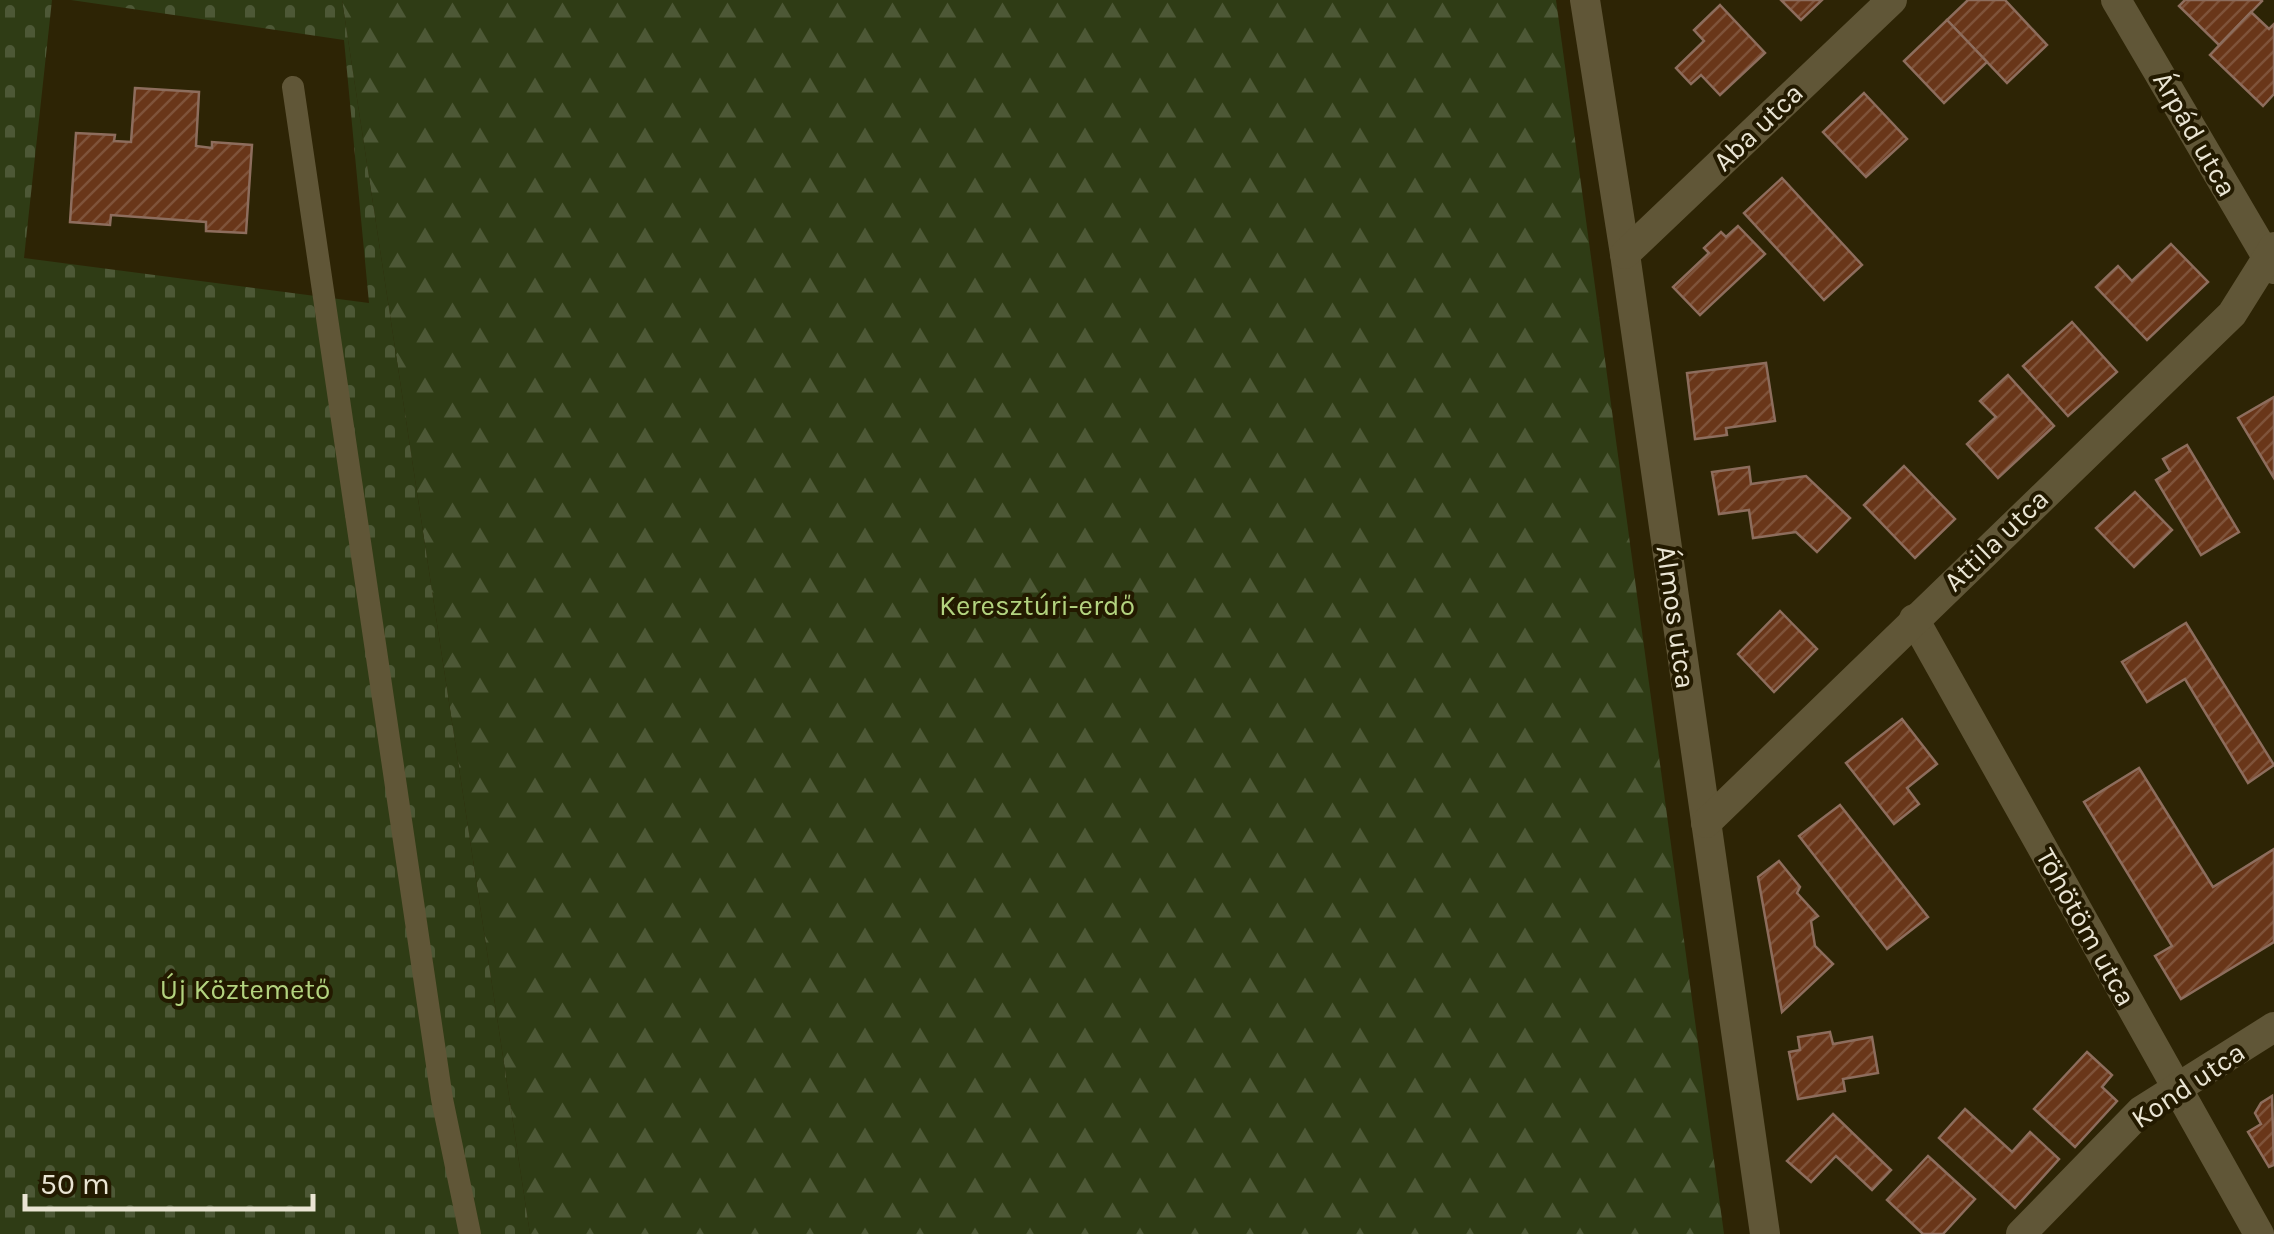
<svg xmlns="http://www.w3.org/2000/svg" width="2274" height="1234" font-family="Karla,sans-serif">
<style>
.forest{fill:url(#forest-firs)}
.cemetery{fill:url(#cemetery-stones)}
.building{fill:url(#building-hatch);stroke:#8d6d5d;stroke-width:2.5}
.lines{fill:none;stroke-linecap:round;stroke-linejoin:round}
.service{stroke:#605637;stroke-width:22}
.minor{stroke:#605637;stroke-width:30}
.labels{text-anchor:middle;dominant-baseline:central;stroke-width:8;stroke-linejoin:round;paint-order:stroke}
.street-label{font-size:28px;fill:#eae5d4;stroke:#231a00}
.park-label{font-size:28px;fill:#b3d37f;stroke:#231a00}
</style>
<defs>
<pattern id="forest-firs" width="22" height="20" patternUnits="userSpaceOnUse" patternTransform="scale(2.5)"><rect width="22" height="20" fill="#2f3c15"/><path d="M5 1l3.5 6h-7zM16 11l3.5 6h-7z" fill="#4d5836"/></pattern>
<pattern id="cemetery-stones" width="16" height="16" patternUnits="userSpaceOnUse" patternTransform="scale(2.5)"><rect width="16" height="16" fill="#2f3c15"/><path d="M2 7V4a2 2 0 0 1 4 0v3zM10 15v-3a2 2 0 0 1 4 0v3z" fill="#4d5836"/></pattern>
<pattern id="building-hatch" width="6" height="6" patternUnits="userSpaceOnUse" patternTransform="scale(2.5)"><rect width="6" height="6" fill="#693619"/><path d="M-1 1l2-2M0 6l6-6M5 7l2-2" fill="none" stroke="#7f533a"/></pattern>
</defs>
<rect width="100%" height="100%" fill="#2d2405"/>
<polygon class="forest" points="342,0 1556,0 1724,1234 530,1234"/>
<polygon class="cemetery" points="0,0 52,0 24,258 369,303 344,40 71,0 342,0 530,1234 0,1234"/>
<g class="building">
<polygon points="1781,0 1822,0 1801,20"/>
<polygon points="1968,0 2005,0 2047,45 2007,83 1947,20"/>
<polygon points="2185,0 2261,0 2262,1 2219,45 2179,6"/>
<polygon points="1720,5 1765,53 1720,95 1701,75 1691,84 1676,68 1704,41 1694,30"/>
<polygon points="2251,12 2269,29 2274,24 2274,94 2263,106 2210,55"/>
<polygon points="1947,20 1987,62 1944,103 1904,61"/>
<polygon points="135,88 199,92 196,146 212,148 212,142 252,145 246,233 206,231 206,222 111,215 110,225 70,222 76,133 115,135 114,141 131,142"/>
<polygon points="1864,93 1907,139 1866,177 1823,132"/>
<polygon points="1782,178 1862,265 1824,300 1744,213"/>
<polygon points="1738,226 1765,254 1700,315 1673,287 1709,253 1704,248 1721,232 1726,237"/>
<polygon points="2171,244 2208,282 2147,340 2096,287 2118,266 2132,281"/>
<polygon points="2072,322 2117,372 2068,416 2023,366"/>
<polygon points="1766,363 1775,421 1726,428 1727,435 1695,439 1687,373"/>
<polygon points="2008,375 2054,426 1998,478 1967,444 1996,417 1980,401"/>
<polygon points="2274,397 2274,478 2238,418"/>
<polygon points="2187,445 2239,532 2201,555 2156,480 2170,471 2163,459"/>
<polygon points="1904,466 1955,519 1915,558 1864,505"/>
<polygon points="1749,467 1751,484 1806,476 1850,518 1817,552 1796,532 1753,538 1749,510 1719,514 1712,472"/>
<polygon points="2135,492 2172,530 2134,567 2096,528"/>
<polygon points="1780,611 1817,649 1774,692 1738,654"/>
<polygon points="2186,623 2274,765 2248,783 2185,679 2147,702 2122,662"/>
<polygon points="1902,719 1937,764 1907,788 1919,804 1894,824 1846,763"/>
<polygon points="2139,768 2213,887 2274,849 2274,942 2181,999 2155,956 2172,946 2084,802"/>
<polygon points="1840,805 1928,917 1887,949 1799,836"/>
<polygon points="1779,861 1800,887 1797,893 1818,916 1811,921 1815,946 1833,964 1782,1012 1758,877"/>
<polygon points="1830,1032 1833,1044 1872,1037 1878,1073 1843,1079 1845,1091 1798,1099 1789,1052 1800,1050 1798,1037"/>
<polygon points="2087,1052 2112,1075 2102,1087 2117,1101 2075,1147 2034,1109"/>
<polygon points="2272,1096 2274,1165 2269,1167 2248,1132 2261,1124 2255,1113 2261,1103"/>
<polygon points="1965,1109 2012,1152 2030,1132 2059,1159 2015,1208 1939,1138"/>
<polygon points="1833,1114 1891,1170 1872,1190 1836,1156 1811,1182 1787,1161"/>
<polygon points="1928,1156 1975,1199 1943,1234 1923,1234 1887,1200"/>
</g>
<g class="lines">
<polyline class="service" points="293,87 442,1099 470,1234"/>
<g class="minor">
<polyline points="1585,0 1625,254 1765,1234"/>
<polyline points="2116,0 2274,269"/>
<polyline points="1625,254 1892,0"/>
<polyline points="1914,619 2259,1234"/>
<polyline points="1706,823 2232,314 2274,247"/>
<polyline points="2021,1234 2141,1111 2274,1027"/>
</g>
</g>
<g class="labels">
<g class="street-label">
<text transform="translate(1758 127) rotate(-44)">Aba utca</text>
<text transform="translate(2195 134) rotate(60)">Árpád utca</text>
<text transform="translate(1996 540) rotate(-44)">Attila utca</text>
<text transform="translate(1676 617) rotate(82)">Álmos utca</text>
<text transform="translate(2086 927) rotate(61)">Töhötöm utca</text>
<text transform="translate(2188 1085) rotate(-34)">Kond utca</text>
</g>
<g class="park-label">
<text x="1037" y="605">Keresztúri-erdő</text>
<text x="245" y="989">Új Köztemető</text>
</g>
</g>
<path d="M25 1194v15h288v-15" fill="none" stroke="#eae5d4" stroke-width="5"/>
<text x="40" y="1194" font-size="30" fill="#eae5d4" stroke="#231a00" stroke-width="8" paint-order="stroke">50 m</text>
</svg>
